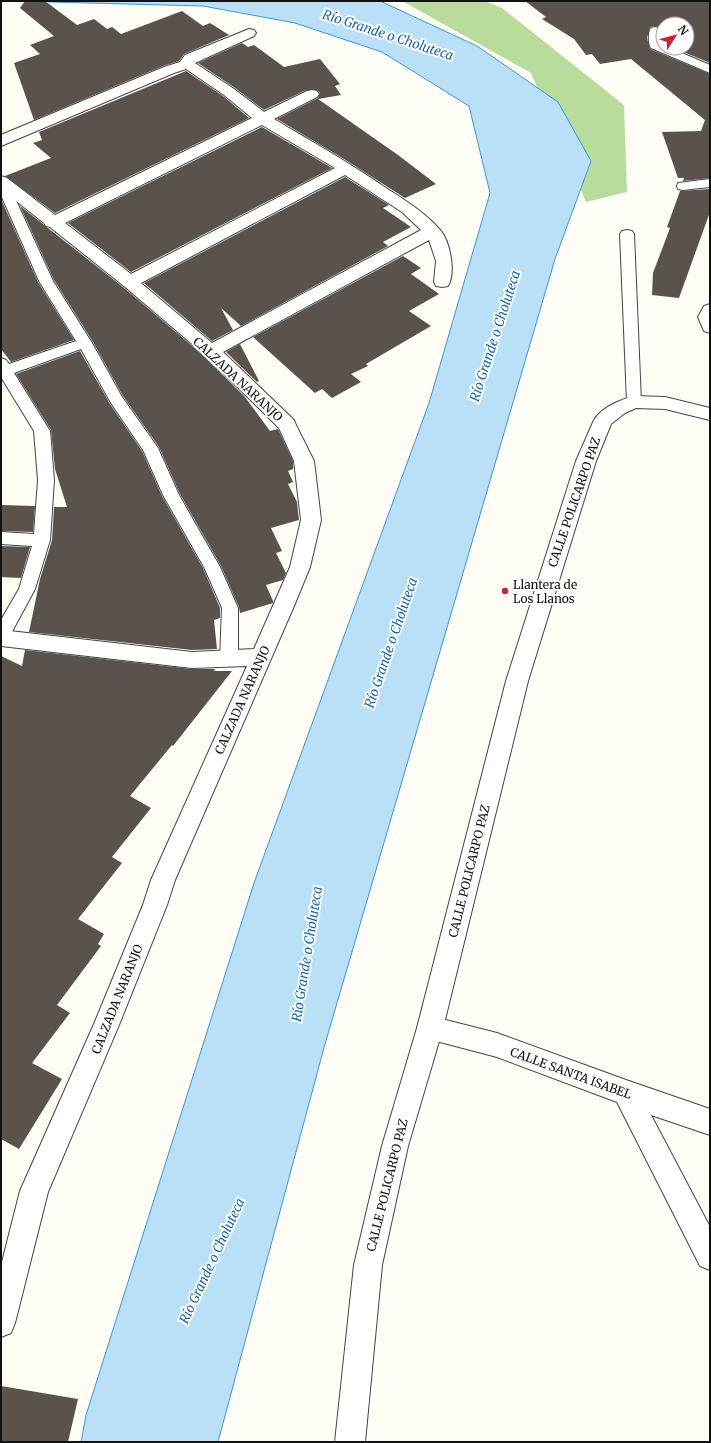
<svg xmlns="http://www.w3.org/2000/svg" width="711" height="1443" font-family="Merriweather,serif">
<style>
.forest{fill:#b9dc9c}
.water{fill:#b9e0f7;stroke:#3f96cf}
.building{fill:#5a524d}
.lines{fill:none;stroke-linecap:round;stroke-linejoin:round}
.service-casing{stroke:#444;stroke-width:2}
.minor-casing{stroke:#444;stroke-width:2}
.tertiary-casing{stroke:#444;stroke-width:2}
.service{fill:#fff;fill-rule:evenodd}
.minor{fill:#fff;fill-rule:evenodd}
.tertiary{fill:#fff;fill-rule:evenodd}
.poi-dot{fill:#c4262e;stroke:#fff;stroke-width:1.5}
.labels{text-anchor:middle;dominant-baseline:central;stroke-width:4;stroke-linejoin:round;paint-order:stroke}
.street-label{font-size:12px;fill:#111;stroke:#fff}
.poi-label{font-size:12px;fill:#111;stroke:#fff;text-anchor:start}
.water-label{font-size:13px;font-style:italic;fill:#1768a6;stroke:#fff}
</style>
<rect width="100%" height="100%" fill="#fffdf5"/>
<polygon class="forest" points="402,1 485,1 502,8 624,105 627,192 586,202 531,73"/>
<polygon class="water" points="14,1 380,1 477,46 558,102 591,161 555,259 325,1044 218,1442 81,1442 86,1415 254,883 429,403 490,193 469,106 382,52 295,23 203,6"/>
<g class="building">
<polygon points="25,1 45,1 77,25 94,19 107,29 112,27 121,34 182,11 203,26 210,23 229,35 184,54 179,61 163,66 34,120 14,63 40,54 30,45 54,36 20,8"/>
<polygon points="525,1 710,1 710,63 674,48 687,48 687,24 663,24 663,43 662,30 659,27 655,26 650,27 647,38 650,49 710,74 710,178 683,181 684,178 678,178 662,132 701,131 705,120 631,59 600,64 592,54 586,55 574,39 542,19 546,17"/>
<polygon points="242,43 248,47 254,45 284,67 320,59 340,84 335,86 341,95 318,99 398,155 436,184 405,198 344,159 277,119 318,98 320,93 317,90 306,90 264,110 235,88 198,63"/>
<polygon points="186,71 223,96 249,118 55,213 5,176 51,158 33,143 42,140 39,132"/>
<polygon points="262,127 332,168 131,272 68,223"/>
<polygon points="345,177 389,205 383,208 411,227 383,242 388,246 241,326 221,308 233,330 212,341 144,283"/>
<polygon points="710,189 710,212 679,298 652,295 653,273 670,228 667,227 680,191"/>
<polygon points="1,199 38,282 74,340 11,362 1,349"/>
<polygon points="20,206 123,287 204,356 245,397 270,431 278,429 293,461 293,469 288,471 293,482 288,484 297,502 299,520 271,528 282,551 276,553 286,573 283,580 266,585 273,601 273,603 240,613 239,607 221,566 180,494 159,447 123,396 93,342 54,280"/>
<polygon points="403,256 421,268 411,274 439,294 409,311 431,326 366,364 368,366 351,374 361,382 332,398 322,389 315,393 253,337"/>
<polygon points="240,344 259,381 257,382 226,352"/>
<polygon points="80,351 110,404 142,451 162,496 203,568 220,608 220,618 214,620 217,649 192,650 29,632 40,579 52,540 54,507 67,507 55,469 51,430 16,374"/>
<polygon points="1,505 35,506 33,532 1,531"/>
<polygon points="1,546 30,547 21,578 1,577"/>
<polygon points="25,650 192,669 215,669 214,671 232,671 173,746 172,745 130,796 151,808 112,857 122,863 78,919 104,934 98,944 101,946 57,1005 70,1013 32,1063 62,1079 19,1149 1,1139 1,656 22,666"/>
<polygon points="1,1386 78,1399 68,1442 1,1442"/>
</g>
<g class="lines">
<g class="service-casing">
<g id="service">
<path d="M655,27L659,28L661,30V44L663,45V48H670L710,65V73L651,48C648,44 648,32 651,28Z"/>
<polygon points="1,179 7,180 8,183 53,281 92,343 122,397 158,448 179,495 220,567 238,608 238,659 235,664 229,666 223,664 220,659 222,608 204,567 163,495 143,450 111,403 81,349 14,373 50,431 54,480 50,540 35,589 7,641 1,643 1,620 19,589 32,546 1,544 1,532 34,534 38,480 34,431 1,377 1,358 6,360 9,364 76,341 39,281 1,195"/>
<polygon points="710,179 710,187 683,190 678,189 677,186 678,183"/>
<polygon points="627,230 632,231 634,234 641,402 639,406 634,407 629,406 627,402 620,234 622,231"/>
</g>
</g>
<g class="minor-casing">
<g id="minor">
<path d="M249,29L254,30L256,33L254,36L195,63L234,89L264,112L307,91L312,90L317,91L319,94L317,97L274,119C311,141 348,162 383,186C403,199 425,212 441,231C450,242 456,273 448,286L442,287L436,286L434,282L436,261L429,240L223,352L294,420L296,425L314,461L321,520L310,567L294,606L175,880L167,905L119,1025L48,1192L15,1323L11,1333L1,1337V1266L20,1191L94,1024L143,905L151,880L247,666L192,668L1,646V630L192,652L254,649L290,567L301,520L294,461L279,428L205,355L124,286L50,227L46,226L44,223L1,189V176L7,178L55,215L252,118L224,95L186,69L174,73L1,146V135L164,67L180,62L185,55ZM262,125L335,168L131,274L65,223ZM345,175L402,212L421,230L212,343L141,283Z"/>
<polygon points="710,304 710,333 704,331 698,317 704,306"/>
<polygon points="430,1016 497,1033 626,1080 710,1109 710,1135 651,1115 710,1227 710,1270 700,1266 617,1102 497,1057 421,1037 417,1028 421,1019"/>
</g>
</g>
<g class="tertiary-casing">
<path id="tertiary" d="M634,396L665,397L710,408V420L665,409L636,408L625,413L611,424L596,461L528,681L443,1028L408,1146L382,1265L365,1442H335L354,1265L382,1146L417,1028L506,681L576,461L594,420C602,407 620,400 634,396Z"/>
</g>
<use href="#service" class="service"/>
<use href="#minor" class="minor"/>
<use href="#tertiary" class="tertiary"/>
</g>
<circle class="poi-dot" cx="505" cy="591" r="4"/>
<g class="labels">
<g class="street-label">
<text transform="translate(238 379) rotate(43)">CALZADA NARANJO</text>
<text transform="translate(574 502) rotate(-71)">CALLE POLICARPO PAZ</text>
<text transform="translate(242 700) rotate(-66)">CALZADA NARANJO</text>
<text transform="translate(469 871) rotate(-76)">CALLE POLICARPO PAZ</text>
<text transform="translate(117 999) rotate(-68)">CALZADA NARANJO</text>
<text transform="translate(571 1073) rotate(20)">CALLE SANTA ISABEL</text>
<text transform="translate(387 1185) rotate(-76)">CALLE POLICARPO PAZ</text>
</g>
<g class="poi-label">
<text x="513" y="584">Llantera de<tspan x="513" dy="14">Los Llanos</tspan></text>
</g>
<g class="water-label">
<text transform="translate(388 35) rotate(18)">Río Grande o Choluteca</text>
<text transform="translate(495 336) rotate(-72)">Río Grande o Choluteca</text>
<text transform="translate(391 643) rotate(-71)">Río Grande o Choluteca</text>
<text transform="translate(307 954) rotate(-81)">Río Grande o Choluteca</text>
<text transform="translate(212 1261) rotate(-65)">Río Grande o Choluteca</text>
</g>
</g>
<rect width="711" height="1443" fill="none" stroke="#111111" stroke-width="4"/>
<g transform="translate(675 36) rotate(54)"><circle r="19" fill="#ffffff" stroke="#a0a0a0"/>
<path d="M0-3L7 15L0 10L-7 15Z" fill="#c4262e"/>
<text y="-6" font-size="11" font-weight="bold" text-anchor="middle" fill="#111111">N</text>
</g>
</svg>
